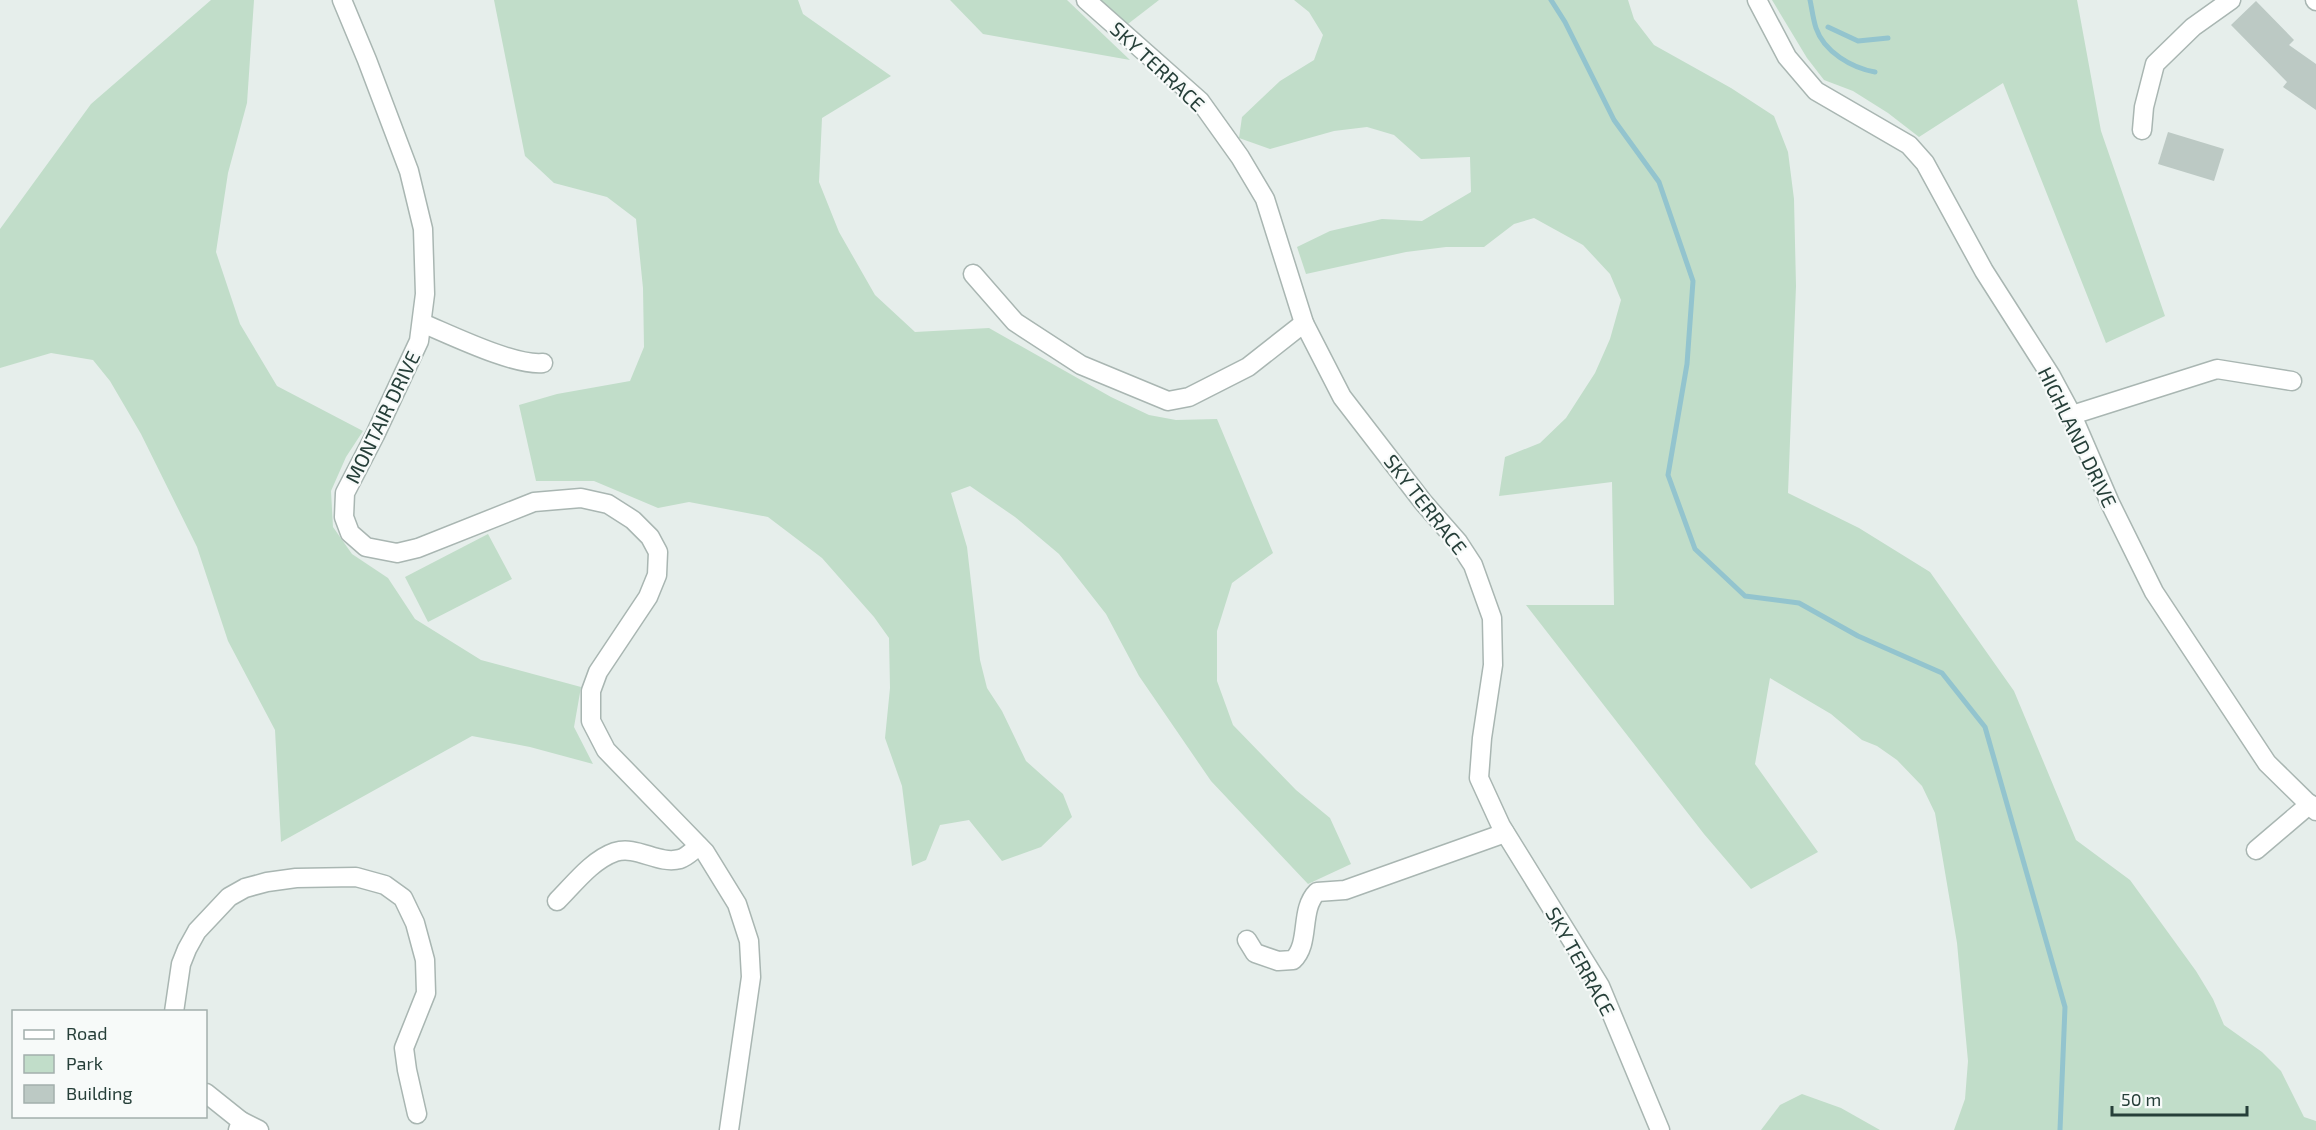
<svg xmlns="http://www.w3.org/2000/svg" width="2316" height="1130" font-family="'Exo 2',sans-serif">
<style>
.green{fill:#c1ddc9}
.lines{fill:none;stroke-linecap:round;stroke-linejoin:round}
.stream{stroke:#93c4ce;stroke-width:5}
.building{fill:#bcc9c4}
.minor-casing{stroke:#a9b6b2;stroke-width:21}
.minor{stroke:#fff;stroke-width:18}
.labels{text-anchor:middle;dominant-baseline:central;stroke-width:4.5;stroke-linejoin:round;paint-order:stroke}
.street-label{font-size:20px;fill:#263f39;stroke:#f7faf9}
</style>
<rect width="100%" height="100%" fill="#e6eeeb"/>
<g class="green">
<polygon points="211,0 254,0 247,103 228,173 216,252 240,324 277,386 363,431 346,457 331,491 333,527 352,554 388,578 415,619 481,660 581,687 574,727 593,764 530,747 472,736 281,842 275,730 228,641 197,547 141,434 110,381 93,360 51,353 0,368 0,229 91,104"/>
<polygon points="494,0 798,0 803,14 891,76 822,118 819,182 839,232 875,295 915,332 989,328 1111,397 1149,415 1176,420 1217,419 1273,553 1232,583 1217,631 1217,681 1233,725 1296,790 1330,818 1351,864 1308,884 1211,781 1139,676 1106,614 1059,554 1015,517 970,486 951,493 967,547 980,660 987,688 1002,711 1026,761 1063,794 1072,817 1041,847 1002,861 969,820 940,825 926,860 912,866 902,786 885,738 890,688 889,638 874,617 822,558 768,517 689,502 658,508 594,481 536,481 519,405 557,394 630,381 644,347 643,288 636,219 607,197 554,183 525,156"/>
<polygon points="950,0 1067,0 1130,60 983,34"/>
<polygon points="1094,0 1159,0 1124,27"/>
<polygon points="1294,0 1628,0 1634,19 1654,45 1731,88 1774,116 1788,152 1794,199 1796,286 1788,493 1859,528 1930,572 2014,691 2076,840 2130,880 2196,971 2213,999 2224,1025 2262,1052 2281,1071 2304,1117 2316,1121 2316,1130 1954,1130 1965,1099 1968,1061 1957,943 1935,813 1922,786 1897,760 1877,746 1862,740 1831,714 1770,678 1755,764 1818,852 1751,889 1704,834 1526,605 1614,605 1612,482 1499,496 1505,457 1540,443 1566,418 1595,373 1610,339 1621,300 1610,274 1583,245 1534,218 1514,224 1484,247 1446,247 1406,252 1306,274 1297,247 1330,231 1382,219 1422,221 1471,192 1470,157 1421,159 1394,135 1367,127 1334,131 1270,149 1239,138 1242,117 1280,81 1314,60 1323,35 1309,12"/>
<polygon points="1772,0 2077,0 2101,131 2165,316 2106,343 2003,83 1919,137 1888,113 1853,91 1824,80 1807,58"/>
<polygon points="488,534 512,579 428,622 405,577"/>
<polygon points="1802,1094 1841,1108 1880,1130 1761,1130 1780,1105"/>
</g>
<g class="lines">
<g class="stream">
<polyline points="1551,0 1565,22 1614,120 1659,182 1693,281 1687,364 1668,475 1695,549 1745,596 1799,603 1858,636 1942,673 1985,727 2065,1007 2060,1130"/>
<path d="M1810,0C1812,9 1813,19 1816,28C1824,52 1852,68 1875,72"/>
<polyline points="1828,27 1858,41 1888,38"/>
</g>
</g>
<g class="building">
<polygon points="2256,1 2294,40 2289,45 2316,64 2316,110 2283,87 2287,82 2231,25"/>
<polygon points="2168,132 2224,149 2214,181 2158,164"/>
</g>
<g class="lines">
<g class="minor-casing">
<g id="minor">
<polyline points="342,0 367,60 409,171 423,229 425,294 419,341 375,435 345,493 344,517 350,533 366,547 397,553 418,548 534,502 581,498 608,504 633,520 650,537 658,552 657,575 648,597 598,672 591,691 591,721 606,750 705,852 737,904 749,941 751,977 729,1130"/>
<polyline points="1086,0 1200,101 1240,157 1265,199 1304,323 1342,397 1423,502 1458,542 1473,565 1492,618 1493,665 1482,738 1479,778 1501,826 1600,986 1660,1130"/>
<polyline points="1757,0 1787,57 1816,91 1909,145 1925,163 1984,271 2051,376 2072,415 2110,503 2154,592 2267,763 2316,811"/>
<polyline points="2315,0 2316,1"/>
<polyline points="2142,130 2144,107 2155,64 2193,27 2231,0"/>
<polyline points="973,274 1015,322 1081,365 1168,401 1189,397 1248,367 1304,323"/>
<path d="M422,323C451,335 514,366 543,363"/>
<polyline points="2072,415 2217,369 2292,381"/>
<polyline points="2256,850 2310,804"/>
<path d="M557,901C574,884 592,860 615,852C637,845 658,865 680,859C687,857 693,850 699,846"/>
<path d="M1247,940L1255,953L1278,961L1293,960C1311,943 1299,910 1317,892L1345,890L1505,833"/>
<polyline points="174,1012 181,964 187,949 197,931 229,897 245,888 267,882 296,878 356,877 385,885 403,898 415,923 425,960 426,993 404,1048 407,1070 417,1114"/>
<polyline points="206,1093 241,1121 238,1130"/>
<polyline points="241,1121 259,1130"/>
</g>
</g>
<use href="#minor" class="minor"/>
</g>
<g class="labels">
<g class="street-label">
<text transform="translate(1158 66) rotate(43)">SKY TERRACE</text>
<text transform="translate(382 417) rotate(-64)">MONTAIR DRIVE</text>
<text transform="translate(2078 437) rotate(64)">HIGHLAND DRIVE</text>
<text transform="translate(1426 504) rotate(52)">SKY TERRACE</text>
<text transform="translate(1581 961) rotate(61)">SKY TERRACE</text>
</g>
</g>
<rect x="12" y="1010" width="195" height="108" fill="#f7faf9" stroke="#a3afac" stroke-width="1.5"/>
<rect x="24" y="1030" width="30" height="9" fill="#ffffff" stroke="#a3afac" stroke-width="1.5"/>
<text x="66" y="1040" font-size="18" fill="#263f39">Road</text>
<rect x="24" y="1055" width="30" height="18" fill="#c1ddc9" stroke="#a3afac" stroke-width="1.5"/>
<text x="66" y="1070" font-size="18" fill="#263f39">Park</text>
<rect x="24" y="1085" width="30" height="18" fill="#bcc9c4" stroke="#a3afac" stroke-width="1.5"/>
<text x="66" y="1100" font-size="18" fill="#263f39">Building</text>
<path d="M2112 1106v9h135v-9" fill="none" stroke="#263f39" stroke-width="3"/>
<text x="2121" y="1106" font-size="18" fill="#263f39" stroke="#f7faf9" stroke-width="4.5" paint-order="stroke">50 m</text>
</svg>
